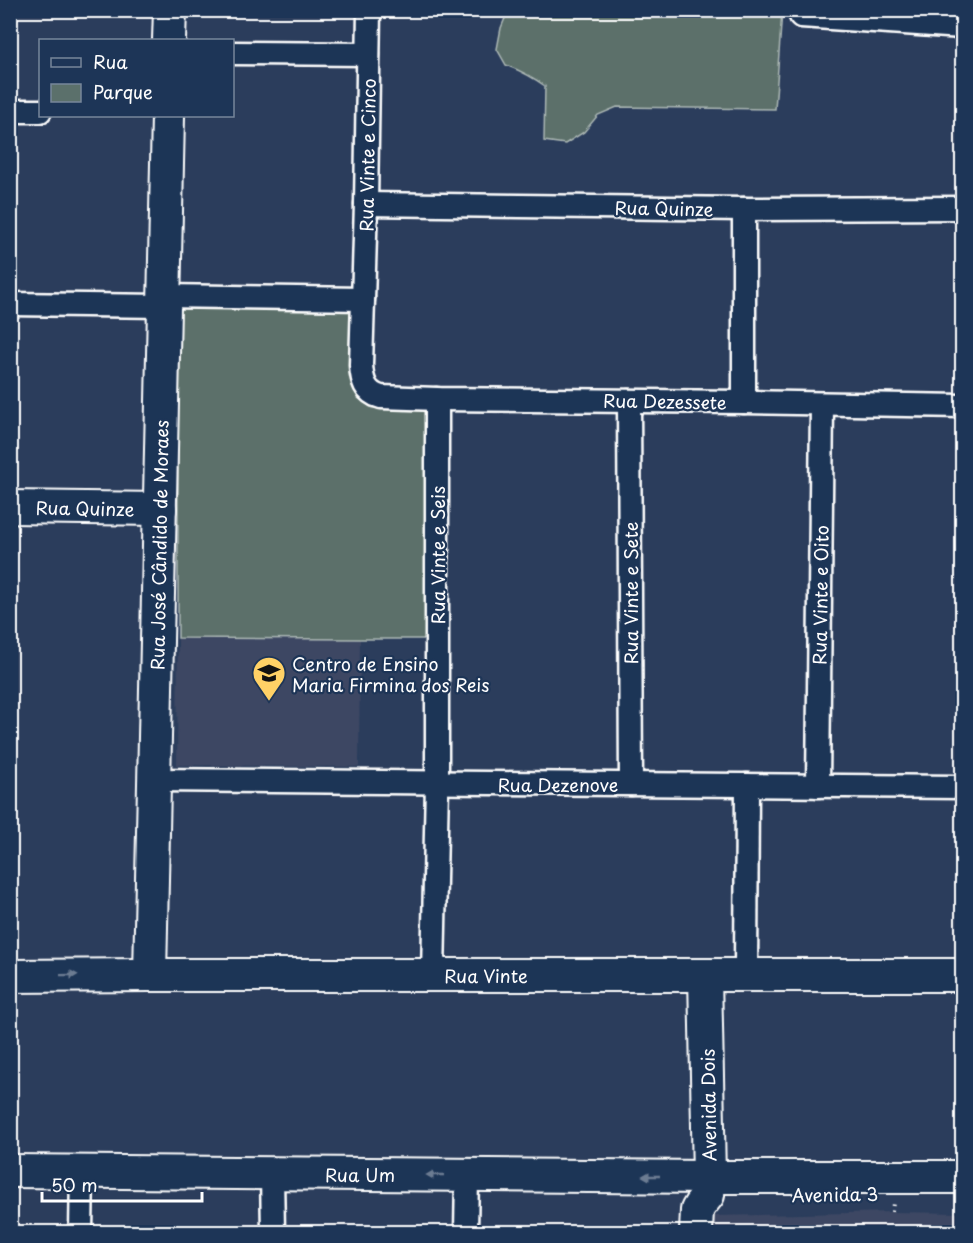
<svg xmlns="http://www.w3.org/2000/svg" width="973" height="1243" font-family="'Playpen Sans',sans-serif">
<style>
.built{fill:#3c4763}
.green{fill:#5b706b;stroke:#adb8b5;stroke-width:1.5}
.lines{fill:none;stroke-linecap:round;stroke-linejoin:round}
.street-casing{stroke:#fff;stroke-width:27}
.secondary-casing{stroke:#fff;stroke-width:36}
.path{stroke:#fff;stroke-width:4;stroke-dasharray:1.5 4.5;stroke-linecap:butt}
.street{stroke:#1d3557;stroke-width:22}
.secondary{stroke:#1d3557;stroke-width:32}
.oneway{fill:#6c7c92}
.labels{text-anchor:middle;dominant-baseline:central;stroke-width:4.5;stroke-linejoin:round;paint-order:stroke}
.street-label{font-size:18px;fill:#fff;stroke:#1d3557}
.poi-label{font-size:18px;fill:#fff;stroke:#1d3557;text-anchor:start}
</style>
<rect width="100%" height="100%" fill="#2b3d5c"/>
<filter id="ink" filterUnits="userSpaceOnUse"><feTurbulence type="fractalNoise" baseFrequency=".0167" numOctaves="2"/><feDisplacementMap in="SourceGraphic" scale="12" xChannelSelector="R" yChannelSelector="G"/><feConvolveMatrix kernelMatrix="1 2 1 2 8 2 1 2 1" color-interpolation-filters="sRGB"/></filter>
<g filter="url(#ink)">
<g class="built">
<polygon points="178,638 360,639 359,767 177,765"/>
<polygon points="892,1212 962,1213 962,1232 713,1232 713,1216"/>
</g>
<g class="green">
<path d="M508,11H782L775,109L617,107L598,115L584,132L565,144L544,141L545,86C533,77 521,71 506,65L497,49L501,28Z"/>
<polygon points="178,305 353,306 353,388 358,398 372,408 429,409 428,639 360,639 178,638"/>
</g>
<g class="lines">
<g class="street-casing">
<g id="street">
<path d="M369,10L366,204L361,365C362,380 365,393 381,397L437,399L744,402L962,406"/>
<polyline points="801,16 962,27"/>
<polyline points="232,53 368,54"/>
<polyline points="10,111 40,111"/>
<polyline points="366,204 744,209 962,208"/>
<polyline points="164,296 363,299"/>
<polyline points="10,304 163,306"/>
<polyline points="629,401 631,784"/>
<polyline points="744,402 744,209"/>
<polyline points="154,780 962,787"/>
<polyline points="818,786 822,404"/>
<polyline points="433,975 437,783 437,399"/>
<polyline points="746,975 747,785"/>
<polyline points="272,1174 273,1232"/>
<polyline points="81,1232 82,1172"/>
<polyline points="466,1232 467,1175"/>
</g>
</g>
<g class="secondary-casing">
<g id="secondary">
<polyline points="169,40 170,10"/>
<polyline points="10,507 160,509"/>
<polyline points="150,975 168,116"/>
<polyline points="10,976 150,975 962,975"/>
<polyline points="10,1171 709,1177 962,1177"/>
<polyline points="696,1232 697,1210 700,1205 708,1195 709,1177 705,975"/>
</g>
</g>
<polyline class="path" points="892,1212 893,1203"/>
<use href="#street" class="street"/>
<use href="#secondary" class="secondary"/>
</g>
<defs><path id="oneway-solid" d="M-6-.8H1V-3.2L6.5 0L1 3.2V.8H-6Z" transform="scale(1.5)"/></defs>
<g class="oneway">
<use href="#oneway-solid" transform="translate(69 975) rotate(-1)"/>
<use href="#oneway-solid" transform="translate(435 1175) rotate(-180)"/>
<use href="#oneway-solid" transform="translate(651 1176) rotate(-180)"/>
</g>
</g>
<defs>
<g id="school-pin" transform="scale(1.725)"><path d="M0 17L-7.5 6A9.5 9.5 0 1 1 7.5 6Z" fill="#ffd166" stroke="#1d3557"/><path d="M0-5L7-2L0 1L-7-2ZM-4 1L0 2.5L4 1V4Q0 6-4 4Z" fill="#111"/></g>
</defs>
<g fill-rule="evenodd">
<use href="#school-pin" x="269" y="673"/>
</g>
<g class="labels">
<g class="street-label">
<text transform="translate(367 155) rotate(-89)">Rua Vinte e Cinco</text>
<text transform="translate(664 208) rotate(1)">Rua Quinze</text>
<text transform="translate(665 401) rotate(1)">Rua Dezessete</text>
<text transform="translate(85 508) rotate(1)">Rua Quinze</text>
<text transform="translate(159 545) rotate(-89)">Rua José Cândido de Moraes</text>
<text transform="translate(437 555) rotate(-90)">Rua Vinte e Seis</text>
<text transform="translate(630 593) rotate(-90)">Rua Vinte e Sete</text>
<text transform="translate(820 595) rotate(-89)">Rua Vinte e Oito</text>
<text x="558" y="784">Rua Dezenove</text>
<text x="486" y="975">Rua Vinte</text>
<text transform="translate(708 1105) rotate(-91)">Avenida Dois</text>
<text x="360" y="1174">Rua Um</text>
<text transform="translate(835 1194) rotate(-1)">Avenida 3</text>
</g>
<g class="poi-label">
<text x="292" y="663">Centro de Ensino<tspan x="292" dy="21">Maria Firmina dos Reis</tspan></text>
</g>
</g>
<rect width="973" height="1243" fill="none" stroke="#1d3557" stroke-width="36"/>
<rect x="18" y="18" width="937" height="1207" fill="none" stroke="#fff" stroke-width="2" filter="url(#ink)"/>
<rect x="39" y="39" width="195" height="78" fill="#1d3557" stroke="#77869a" stroke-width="1.5"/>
<rect x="51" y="58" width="30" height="9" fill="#1d3557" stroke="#77869a" stroke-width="1.5"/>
<text x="93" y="69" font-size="18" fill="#ffffff">Rua</text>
<rect x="51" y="84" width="30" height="18" fill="#5b706b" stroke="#77869a" stroke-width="1.5"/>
<text x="93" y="99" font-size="18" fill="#ffffff">Parque</text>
<path d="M42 1192v9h160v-9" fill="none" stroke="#ffffff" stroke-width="3"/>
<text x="51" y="1192" font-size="18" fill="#ffffff" stroke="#1d3557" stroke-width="4.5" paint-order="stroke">50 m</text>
</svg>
